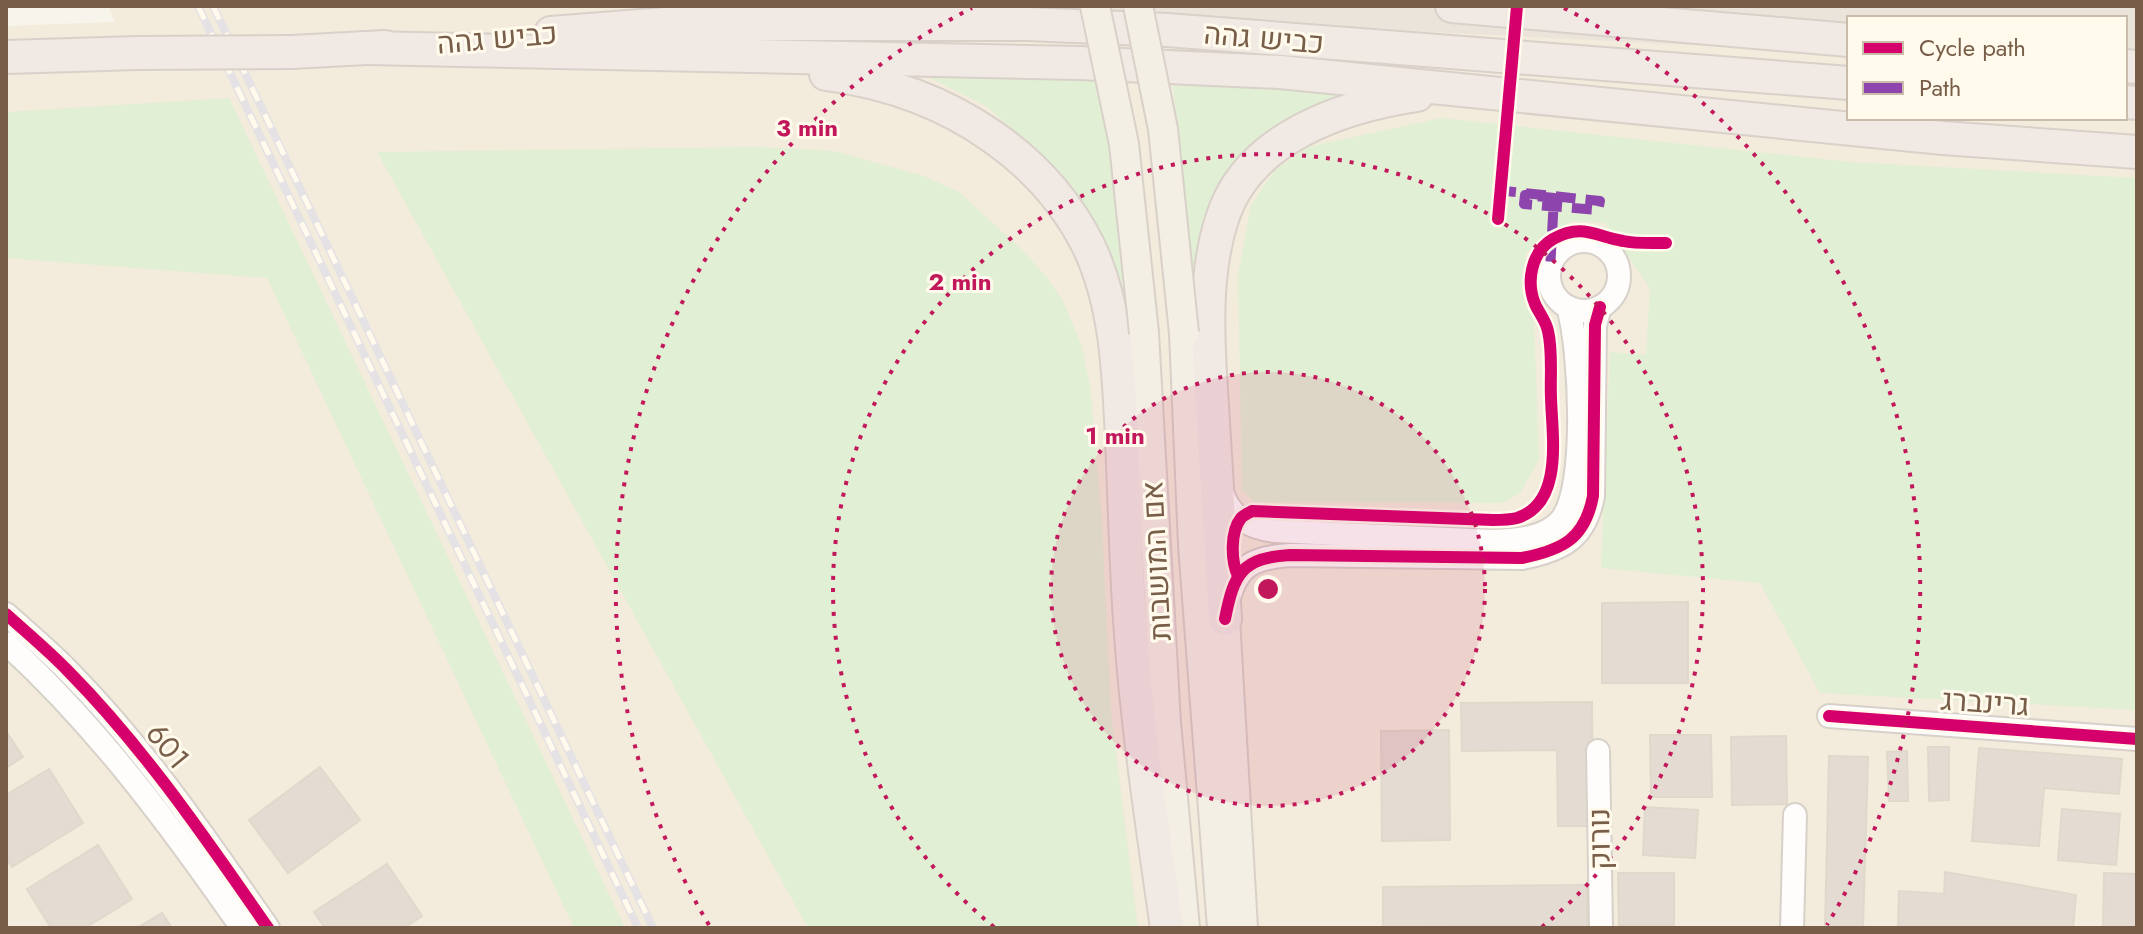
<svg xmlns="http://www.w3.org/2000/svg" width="2143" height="934" font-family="Jost,Heebo,sans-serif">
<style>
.residential{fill:#f3ebdb}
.industrial{fill:#ebe4db}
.green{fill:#e1f0d4}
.building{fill:#e4dcd2;stroke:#e1d8cc;stroke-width:2}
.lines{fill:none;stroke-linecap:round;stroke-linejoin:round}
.minor-casing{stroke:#d7d1c9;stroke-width:26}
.major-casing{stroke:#d9d1c9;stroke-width:32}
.highway-casing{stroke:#d9d1c9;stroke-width:36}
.minor{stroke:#fefdfc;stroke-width:22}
.major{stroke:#f3efe5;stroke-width:28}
.highway{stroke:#f1eae4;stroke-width:32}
.rail-casing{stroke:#e5e2e5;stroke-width:8}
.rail{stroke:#fffaec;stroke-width:5;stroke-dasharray:15;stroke-linecap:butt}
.major-bridge-casing{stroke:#d9d1c9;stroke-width:32;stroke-linecap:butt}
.highway-bridge-casing{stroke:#d9d1c9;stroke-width:36;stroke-linecap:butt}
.major-bridge{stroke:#f3efe5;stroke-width:28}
.highway-bridge{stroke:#f1eae4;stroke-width:32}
.quiet{stroke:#8e44ad;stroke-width:10;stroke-dasharray:20 10;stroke-linecap:butt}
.cycleway-casing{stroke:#fffaec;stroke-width:17}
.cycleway{stroke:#d6006c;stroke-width:12}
.ring{fill:none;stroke:#c2185b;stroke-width:4;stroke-dasharray:4 8}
.labels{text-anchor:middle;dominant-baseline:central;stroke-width:6;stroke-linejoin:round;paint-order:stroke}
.street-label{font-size:30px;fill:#785e48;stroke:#fffaec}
.centre{fill:#c2185b;stroke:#fffaec;stroke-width:4}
.ring-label{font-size:24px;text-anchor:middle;font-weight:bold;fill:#c2185b;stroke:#fffaec;stroke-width:6;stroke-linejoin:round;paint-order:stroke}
</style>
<rect width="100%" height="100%" fill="#f7f4eb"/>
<polygon class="residential" points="108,6 2137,6 2125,18 1849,18 1849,67 1602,54 1849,85 1849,118 2125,118 2137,105 2137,928 6,928 6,26 115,22"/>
<polygon class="industrial" points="754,6 2137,6 2137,68 2125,67 2125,18 1849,18 1849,53 948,8"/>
<g class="green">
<polygon points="930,78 1103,80 1138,360 1085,210 1068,184 1049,161 986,106"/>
<polygon points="1173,86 1359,88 1257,148 1206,298 1189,297 1185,194"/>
<polygon points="229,98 625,928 574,928 267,278 6,258 6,112"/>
<polygon points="1441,118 1851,162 2137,178 2137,710 1820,693 1760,583 1601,568 1610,352 1646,355 1650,288 1605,223 1572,221 1526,253 1524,291 1534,319 1539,460 1520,493 1502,503 1255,502 1242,491 1238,275 1251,205 1275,170 1308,147"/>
<polygon points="756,147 834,151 924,176 959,192 1023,251 1045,275 1063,301 1081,344 1090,386 1102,522 1111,712 1138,928 808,928 377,152"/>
</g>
<g class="building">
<polygon points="1688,602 1688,683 1602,683 1602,603"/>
<polygon points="1592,702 1593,826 1558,826 1557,750 1462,751 1461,703"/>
<polygon points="1449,730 1450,840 1382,841 1381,731"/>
<polygon points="6,731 23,757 6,768"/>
<polygon points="1650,735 1711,735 1712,797 1651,797"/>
<polygon points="1786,736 1787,804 1732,805 1731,737"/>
<polygon points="1928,747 1949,747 1949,800 1929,801"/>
<polygon points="1979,748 2122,759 2119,794 2044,788 2039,846 1972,841"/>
<polygon points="1907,751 1908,801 1889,801 1887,752"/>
<polygon points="1829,756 1868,757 1863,928 1825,928"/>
<polygon points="320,767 360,820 288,873 249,820"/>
<polygon points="49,769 83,823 12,867 6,858 6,795"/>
<polygon points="1645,807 1698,810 1695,858 1643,855"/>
<polygon points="2062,809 2120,814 2116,865 2058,860"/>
<polygon points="98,845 132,899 85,928 51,928 27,889"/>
<polygon points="387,864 422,916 404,928 325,928 314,912"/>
<polygon points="1945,872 2076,895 2073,928 1898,928 1899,891 1944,894"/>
<polygon points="1618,873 1674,873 1674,925 1619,925"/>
<polygon points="2104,873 2137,874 2137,928 2103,928"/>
<polygon points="1587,885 1587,926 1383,927 1383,887"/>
<polygon points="162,913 172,928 137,928"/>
</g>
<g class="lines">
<g class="minor-casing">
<g id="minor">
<circle cx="1584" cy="276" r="35"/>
<path d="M1221,489C1229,517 1248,527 1274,531L1492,541C1515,540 1545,539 1561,520C1588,488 1580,347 1568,307"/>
<path d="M1228,602C1237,564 1254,558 1290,555L1522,558C1562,550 1585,539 1593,496L1595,325L1600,307"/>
<path d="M6,614C27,633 50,652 69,672C145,749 206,839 268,928"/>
<path d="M6,643C98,727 171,826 242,928"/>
<polyline points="1829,716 2137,739"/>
<polyline points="1598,751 1601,928"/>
<polyline points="1792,928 1795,815"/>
</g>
</g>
<g class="major-casing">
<g id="major">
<polyline points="1144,333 1166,723 1185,928"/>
<polyline points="1184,333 1193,545 1222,928"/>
<polyline points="1225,619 1243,928"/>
</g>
</g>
<g class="highway-casing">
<g id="highway">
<polyline points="1452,6 1849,40"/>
<polyline points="551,33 666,24 1027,24 1167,30 1849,83"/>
<polyline points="367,48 1079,63 1280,72 1943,138 2137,152"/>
<polyline points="292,52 385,47"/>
<polyline points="6,57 138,53"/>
<polyline points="2125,66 2137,67"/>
<path d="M826,74C888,82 942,101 993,137C1033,165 1066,201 1088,245C1117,304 1119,376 1122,440C1125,505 1126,570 1131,634C1138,732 1153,830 1167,928"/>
<polyline points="2125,102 2137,103"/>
<path d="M1225,619C1221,548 1216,477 1212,406C1208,345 1203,277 1222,219C1247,138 1342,106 1417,95"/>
</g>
</g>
<use href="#minor" class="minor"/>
<use href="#major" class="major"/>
<use href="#highway" class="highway"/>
<g class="rail-casing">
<g id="rail">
<polyline points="198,6 638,928"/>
<polyline points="213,6 653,928"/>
</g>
</g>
<use href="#rail" class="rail"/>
<g class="major-bridge-casing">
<g id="major-bridge">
<polyline points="1095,6 1124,144 1144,333"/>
<polyline points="1138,6 1163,129 1184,333"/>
</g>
</g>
<g class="highway-bridge-casing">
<polyline id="highway-bridge" points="138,53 292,52"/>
</g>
<use href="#major-bridge" class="major-bridge"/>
<use href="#highway-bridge" class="highway-bridge"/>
<polyline class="quiet" points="1496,190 1600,201 1598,210 1524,204 1525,195 1554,198 1550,270"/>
<g class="cycleway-casing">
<g id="cycleway">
<polyline points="1498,219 1517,6"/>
<path d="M1238,576C1231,561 1230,532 1241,518C1244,515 1249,513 1252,511L1493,520C1500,520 1509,520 1517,518C1564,503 1552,435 1551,398C1550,377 1553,352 1548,331C1546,321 1539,313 1535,304C1526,282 1531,252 1553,239C1582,223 1595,236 1623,241C1637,244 1652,243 1666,243"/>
<path d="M6,614C27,633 50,652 69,672C145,749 206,839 268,928"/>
<path d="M1225,619C1234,573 1242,558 1290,555L1522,558C1562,550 1585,539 1593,496L1595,325L1600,307"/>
<polyline points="1829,716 2137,739"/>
</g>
</g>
<use href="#cycleway" class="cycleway"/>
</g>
<circle cx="1268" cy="589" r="217" fill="#c2185b" fill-opacity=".12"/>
<g class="ring">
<circle cx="1268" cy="589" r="217"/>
<path d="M994 927A435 435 0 1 1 1542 927"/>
<path d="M709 925A652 652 0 0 1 972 8M1564 8A652 652 0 0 1 1827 925"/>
</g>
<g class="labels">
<g class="street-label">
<text transform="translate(497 38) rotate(-5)">כביש גהה</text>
<text transform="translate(1264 38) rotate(5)">כביש גהה</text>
<text transform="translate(1156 561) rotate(-93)">אם המושבות</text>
<text transform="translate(1985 702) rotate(4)">גרינברג</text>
<text transform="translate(168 746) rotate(51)">601</text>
<text transform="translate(1599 839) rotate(-91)">נורוק</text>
</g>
</g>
<circle cx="1268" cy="589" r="12" class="centre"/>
<g class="ring-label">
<text x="807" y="136">3 min</text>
<text x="960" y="290">2 min</text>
<text x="1115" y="444">1 min</text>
</g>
<rect width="2143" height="934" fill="none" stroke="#785e48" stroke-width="16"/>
<rect x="1847" y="16" width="280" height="104" fill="#fffaec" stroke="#c9bcaa" stroke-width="2"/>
<rect x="1863" y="42" width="40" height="12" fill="#d6006c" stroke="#c9bcaa" stroke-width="2"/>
<text x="1919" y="56" font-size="24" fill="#785e48">Cycle path</text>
<rect x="1863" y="82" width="40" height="12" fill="#8e44ad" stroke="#c9bcaa" stroke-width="2"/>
<text x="1919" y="96" font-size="24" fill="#785e48">Path</text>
</svg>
